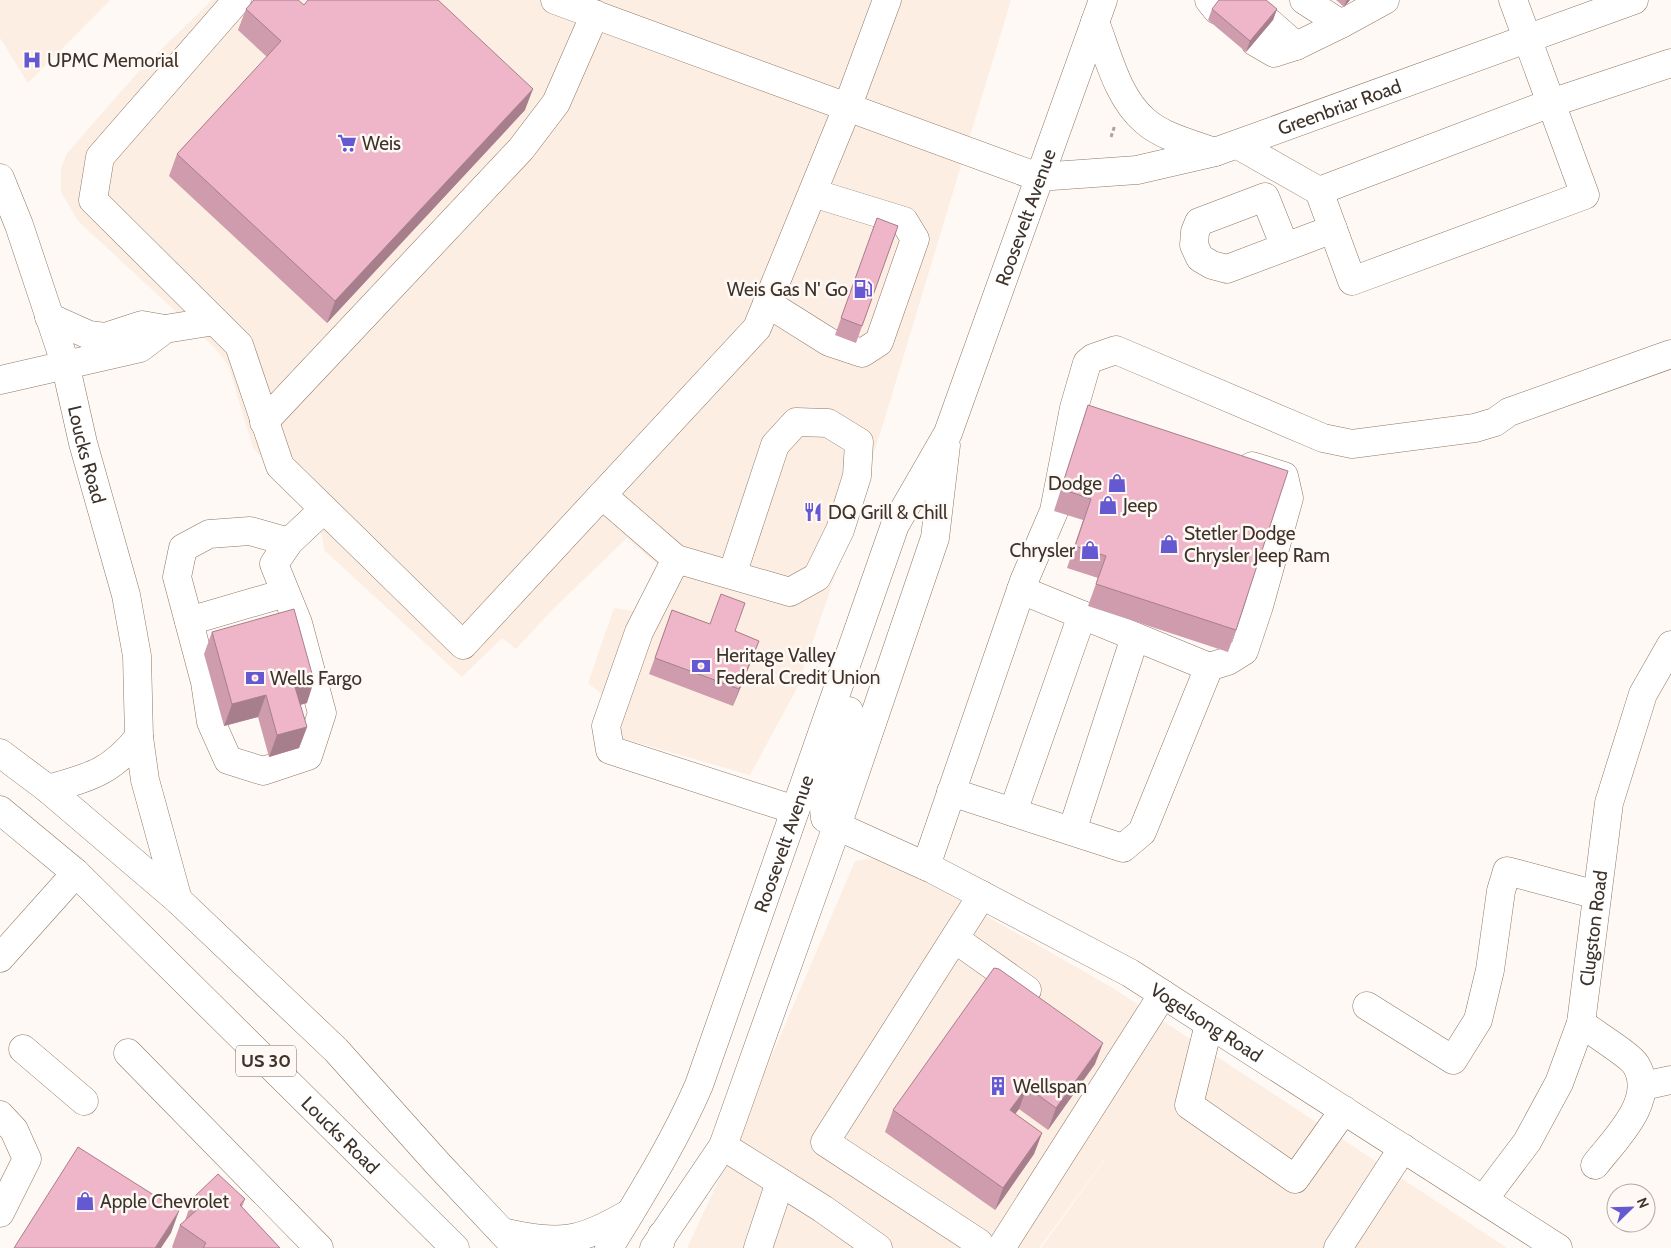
<svg xmlns="http://www.w3.org/2000/svg" width="1671" height="1248" font-family="Cabin,sans-serif">
<style>
.built{fill:#fceee3}
.lines{fill:none;stroke-linecap:round;stroke-linejoin:round}
.minor-casing{stroke:#8f7763;stroke-width:29}
.major-casing{stroke:#8f7763;stroke-width:29}
.highway-casing{stroke:#8f7763;stroke-width:29}
.path{stroke:#aba39d;stroke-width:3;stroke-dasharray:4 2.5;stroke-linecap:butt}
.minor{stroke:#fff;stroke-width:28}
.major{stroke:#fff;stroke-width:28}
.highway{stroke:#fff;stroke-width:28}
.wall{fill:#ce9cac}
.shaded-wall{fill:#a77f8c}
.building{fill:#efb5c8;stroke:#a77f8c}
.labels{text-anchor:middle;dominant-baseline:central;stroke-width:5;stroke-linejoin:round;paint-order:stroke}
.shield{fill:#fff9f5;stroke:#786e68;stroke-width:1}
.shield-label{font-size:18px;font-weight:bold;fill:#3e332b}
.poi-label{font-size:19px;fill:#3e332b;stroke:#fff9f5;text-anchor:start}
.street-label{font-size:19px;fill:#3e332b;stroke:#fff9f5}
</style>
<rect width="100%" height="100%" fill="#fff9f5"/>
<g class="built">
<polygon points="0,0 110,0 28,83 0,38"/>
<polygon points="212,0 1011,0 884,421 828,597 796,690 750,775 621,738 604,696 588,683 614,608 634,611 662,569 627,538 553,609 516,649 502,638 462,677 324,550 322,535 300,501 253,448 228,365 215,348 78,221 61,192 61,168 67,153 140,70"/>
<polygon points="883,857 1113,988 1507,1248 1041,1248 1124,1133 1039,1248 687,1248 718,1182 855,861"/>
</g>
<g class="lines">
<g class="minor-casing">
<g id="minor">
<polyline points="237,0 100,157 93,200 239,345 280,466 463,645 757,328 847,108 887,0"/>
<path id="s1" d="M555,0L1038,177L1137,170L1215,152L1634,0"/>
<polyline points="1209,0 1217,10"/>
<polyline points="1304,0 1341,24 1385,0"/>
<polyline points="1270,23 1296,46"/>
<polyline points="1255,42 1274,53 1296,46 1341,24"/>
<polyline points="1238,145 1319,191 1352,281 1585,195 1513,0"/>
<path id="s2" d="M0,178L19,225L65,363L83,443L126,595L137,656L139,737L145,780L178,900"/>
<polyline points="1319,191 1551,103 1671,63"/>
<polyline points="1285,247 1265,197 1199,222 1195,232 1194,245 1200,258 1212,265 1227,269 1333,229"/>
<polyline points="767,303 829,342 862,353 879,342 915,239 904,221 813,193"/>
<polyline points="49,317 89,335 105,337 142,325 165,329 215,321"/>
<polyline points="0,380 140,348 165,329"/>
<polyline points="264,422 521,149 556,103 595,14"/>
<polyline points="602,495 676,559 639,632 606,726 610,750 795,810"/>
<polyline points="289,542 250,531 209,534 183,548 177,577 205,682 211,722 228,760 263,771 308,756 322,713 298,623 274,564 289,542 324,509"/>
<polyline points="676,559 790,592 817,577 840,530 857,476 859,442 828,423 796,422 775,445 732,575"/>
<polyline points="1021,590 1209,667"/>
<polyline points="189,621 285,593"/>
<polyline points="951,792 1123,848 1142,832 1209,667 1228,661 1244,651 1259,606 1289,498 1284,476 1252,466"/>
<polyline points="1013,812 1082,615"/>
<path id="s3" d="M837,826L932,869L1130,973L1558,1248"/>
<polyline points="1072,831 1135,637"/>
<polyline points="926,866 1024,581 1054,511 1074,408 1087,363 1093,358 1116,350 1323,438 1352,444 1475,428 1495,422 1509,412 1671,354"/>
<polyline points="955,939 1027,990"/>
<polyline points="0,958 76,873"/>
<polyline points="1367,1006 1453,1060 1478,1020 1490,970 1501,891 1507,871 1597,895"/>
<path d="M1581,1023C1592,1032 1630,1055 1636,1065C1657,1100 1615,1139 1595,1165"/>
<polyline points="1209,1024 1189,1105 1295,1179 1344,1110"/>
<polyline points="23,1049 84,1101"/>
<polyline points="128,1053 319,1248"/>
<polyline points="1643,1086 1671,1080"/>
<polyline points="0,1115 14,1130 27,1159 0,1213"/>
<polyline points="723,1146 823,1209 878,1248"/>
<path id="s4" d="M1484,1199L1527,1142L1559,1083L1581,1023L1609,803L1643,694L1671,645"/>
<polyline points="758,1248 780,1182"/>
<polyline points="976,1248 979,1243 825,1142 982,895"/>
<polyline points="1001,1248 1163,994"/>
<polyline points="1338,1248 1403,1148"/>
</g>
</g>
<g class="major-casing">
<g id="major">
<path d="M1095,22C1108,55 1117,97 1145,121C1163,137 1192,144 1215,152"/>
<path d="M837,826L825,818C819,782 838,745 849,711"/>
<path id="s5" d="M609,1248C641,1195 674,1143 699,1085L895,525L948,433L1103,0"/>
<polyline points="654,1248 723,1146 837,826 935,538 946,445"/>
</g>
</g>
<g class="highway-casing">
<g id="highway">
<polyline points="0,753 48,789 178,900 336,1050 438,1164 517,1248"/>
<path d="M48,789C90,777 110,773 139,737"/>
<path id="s6" d="M0,810L76,873L455,1248"/>
<path d="M502,1232C562,1245 577,1243 630,1213"/>
<polyline points="659,1248 662,1235"/>
</g>
</g>
<polyline class="path" points="1111,137 1115,125"/>
<use href="#minor" class="minor"/>
<use href="#major" class="major"/>
<use href="#highway" class="highway"/>
</g>
<g class="wall">
<polygon points="1336,0 1350,0 1344,7"/>
<polygon points="304,5 525,110 327,323 169,176 177,154 267,57 238,30 246,9"/>
<polygon points="1212,9 1277,9 1273,20 1246,52 1208,20"/>
<polygon points="877,218 898,226 856,343 835,335"/>
<polygon points="1088,405 1236,630 1228,652 1088,606 1098,578 1067,568 1083,520 1054,511 1081,427"/>
<polygon points="672,610 710,624 735,631 759,641 733,706 649,674"/>
<polygon points="212,632 307,703 300,705 307,727 299,748 269,757 258,717 224,726 204,654"/>
<polygon points="1095,1064 1048,1130 1019,1109 1015,1114 1042,1133 1034,1154 995,1210 885,1132 893,1110"/>
<polygon points="192,1199 245,1199 242,1207 280,1248 173,1248 172,1247 180,1225 185,1221"/>
</g>
<g class="shaded-wall">
<polygon points="1347,0 1350,0 1344,7 1346,1"/>
<polygon points="1277,9 1273,20 1246,52 1250,41"/>
<polygon points="533,89 525,110 327,323 335,301"/>
<polygon points="759,641 753,657 733,706 739,689"/>
<polygon points="314,681 307,703 288,708 295,687"/>
<polygon points="266,695 258,717 224,726 232,704"/>
<polygon points="307,727 299,748 269,757 277,735"/>
<polygon points="1103,1043 1095,1064 1048,1130 1056,1108"/>
<polygon points="1027,1087 1019,1109 1002,1132 1010,1110"/>
<polygon points="1042,1133 1034,1154 995,1210 1003,1188"/>
<polygon points="179,1211 171,1233 161,1248 155,1248"/>
</g>
<g class="building">
<polygon points="254,0 298,0 304,5 308,0 438,0 533,89 335,301 177,154 281,41 246,9"/>
<polygon points="1219,0 1266,0 1277,9 1250,41 1212,9"/>
<polygon points="877,218 898,226 862,326 841,318"/>
<polygon points="1088,405 1288,471 1236,630 1096,584 1106,556 1075,546 1091,499 1061,489"/>
<polygon points="721,594 745,603 735,631 759,641 739,689 655,658 672,610 710,624"/>
<polygon points="294,609 314,681 295,687 307,727 277,735 266,695 232,704 212,632"/>
<polygon points="994,968 999,969 1103,1043 1056,1108 1027,1087 1010,1110 1042,1133 1003,1188 893,1110"/>
<polygon points="78,1147 179,1211 155,1248 14,1248"/>
<polygon points="218,1174 245,1199 240,1205 280,1248 203,1248 206,1243 180,1225 200,1207 192,1199"/>
</g>
<defs>
<g id="hospital-bare" transform="scale(1.5)"><path d="M-5-5h3v3.5h4V-5h3V5h-3V1.5h-4V5h-3Z" fill="#6559d2" stroke="#fff9f5" stroke-width="2.5" paint-order="stroke"/></g>
<g id="supermarket-bare" transform="scale(1.5)"><path d="M-6-5.5h2.5l.6 2H6L4.5 2H-2.5L-4.4-4H-6ZM-1.5 3.2a1.3 1.3 0 1 0 .1 0ZM3 3.2a1.3 1.3 0 1 0 .1 0Z" fill="#6559d2" stroke="#fff9f5" stroke-width="2.5" paint-order="stroke"/></g>
<g id="fuel-bare" transform="scale(1.5)"><path d="M-5.5-6h7V0h2V4h1.3V-2.5L3-4.5l.8-.8L6-3V5H2.5V1h-1V6h-7ZM-4.2-4.7v3.2H.2V-4.7Z" fill="#6559d2" stroke="#fff9f5" stroke-width="2.5" paint-order="stroke"/></g>
<g id="shop-bare" transform="scale(1.5)"><path d="M-5-2.5h2.3a2.7 3.5 0 0 1 5.4 0H5L5.5 6h-11ZM-1.5-2.5h3a1.5 2.3 0 0 0-3 0Z" fill="#6559d2" stroke="#fff9f5" stroke-width="2.5" paint-order="stroke"/></g>
<g id="restaurant-bare" transform="scale(1.5)"><path d="M-5-6h1v4h1v-4h1v4h1v-4h1v5L-1.5 .5V6h-2V.5L-5-1ZM5-6V6H3V1.5H1.5Q1.5-4 5-6Z" fill="#6559d2" stroke="#fff9f5" stroke-width="2.5" paint-order="stroke"/></g>
<g id="bank-bare" transform="scale(1.5)"><path d="M-6-4H6V4H-6ZM0-2.3a2.3 2.3 0 1 0 0 4.6a2.3 2.3 0 1 0 0-4.6Z" fill="#6559d2" stroke="#fff9f5" stroke-width="2.5" paint-order="stroke"/></g>
<g id="building-bare" transform="scale(1.5)"><path d="M-4-6H4V6H1V3H-1V6H-4ZM-2.5-4.3h1.7v1.8h-1.7ZM.8-4.3h1.7v1.8H.8ZM-2.5-1h1.7V.8h-1.7ZM.8-1h1.7V.8H.8Z" fill="#6559d2" stroke="#fff9f5" stroke-width="2.5" paint-order="stroke"/></g>
</defs>
<g fill-rule="evenodd">
<use href="#hospital-bare" x="32" y="60"/>
<use href="#supermarket-bare" x="347" y="143"/>
<use href="#fuel-bare" x="863" y="289"/>
<use href="#shop-bare" x="1117" y="483"/>
<use href="#shop-bare" x="1108" y="505"/>
<use href="#restaurant-bare" x="813" y="512"/>
<use href="#shop-bare" x="1169" y="544"/>
<use href="#shop-bare" x="1090" y="550"/>
<use href="#bank-bare" x="701" y="666"/>
<use href="#bank-bare" x="255" y="678"/>
<use href="#building-bare" x="998" y="1086"/>
<use href="#shop-bare" x="85" y="1201"/>
</g>
<g class="labels">
<rect class="shield" x="236" y="1045.5" width="60" height="31" rx="4"/>
<g class="shield-label">
<text x="266" y="1061">US 30</text>
</g>
<g class="poi-label">
<text x="47" y="60">UPMC Memorial</text>
<text x="362" y="143">Weis</text>
<text x="848" y="289" text-anchor="end">Weis Gas N' Go</text>
<text x="1102" y="483" text-anchor="end">Dodge</text>
<text x="1123" y="505">Jeep</text>
<text x="828" y="512">DQ Grill &amp; Chill</text>
<text x="1184" y="533">Stetler Dodge<tspan x="1184" dy="22">Chrysler Jeep Ram</tspan></text>
<text x="1075" y="550" text-anchor="end">Chrysler</text>
<text x="716" y="655">Heritage Valley<tspan x="716" dy="22">Federal Credit Union</tspan></text>
<text x="270" y="678">Wells Fargo</text>
<text x="1013" y="1086">Wellspan</text>
<text x="100" y="1201">Apple Chevrolet</text>
</g>
<g class="street-label">
<text stroke="none"><textPath href="#s1" startOffset="826">Greenbriar Road</textPath></text>
<text stroke="none"><textPath href="#s5" startOffset="1115">Roosevelt Avenue</textPath></text>
<text stroke="none"><textPath href="#s2" startOffset="290">Loucks Road</textPath></text>
<text stroke="none"><textPath href="#s5" startOffset="442">Roosevelt Avenue</textPath></text>
<text stroke="none"><textPath href="#s4" startOffset="298">Clugston Road</textPath></text>
<text stroke="none"><textPath href="#s3" startOffset="419">Vogelsong Road</textPath></text>
<text stroke="none"><textPath href="#s6" startOffset="471">Loucks Road</textPath></text>
</g>
</g>
<g transform="translate(1631 1208) rotate(67)"><circle r="24" fill="#fff9f5" stroke="#b2aaa4"/>
<path d="M0-4L9 19L0 12L-9 19Z" fill="#6559d2"/>
<text y="-8" font-size="14" font-weight="bold" text-anchor="middle" fill="#3e332b">N</text>
</g>
</svg>
